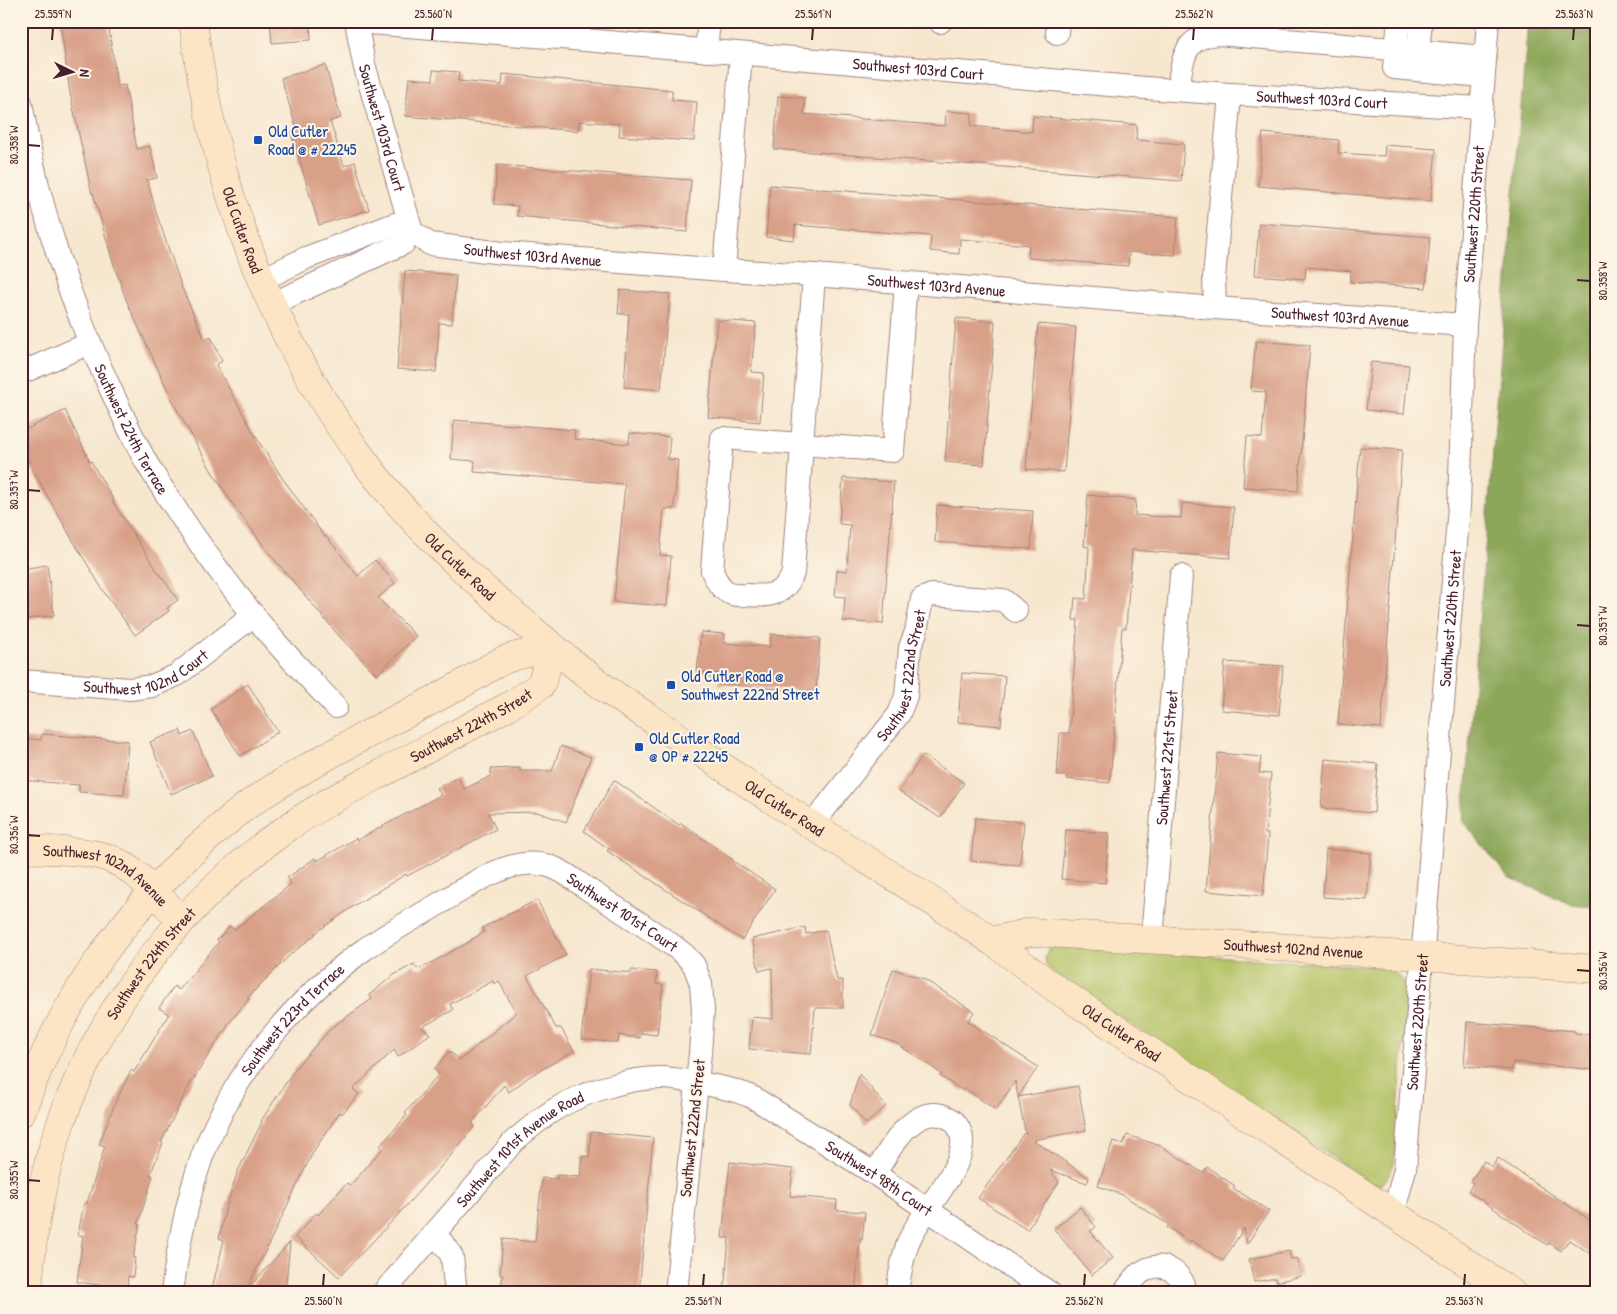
<svg xmlns="http://www.w3.org/2000/svg" width="1617" height="1314" font-family="'Patrick Hand',sans-serif">
<style>
.green{fill:#b2c164;stroke:#7e7048}
.forest{fill:#8da75a;stroke:#6c6342}
.building{fill:#d9a088}
.lines{fill:none;stroke-linecap:round;stroke-linejoin:round}
.street-casing{stroke:#a0837d;stroke-width:24}
.secondary-casing{stroke:#a0837d;stroke-width:29}
.street{stroke:#fff;stroke-width:22}
.secondary{stroke:#fce5c4;stroke-width:28}
.ticks{fill:none;stroke:#4a1f2b;stroke-width:2}
.transit-dot{fill:#1a4fb4;stroke:#fcf5e5;stroke-width:2}
.labels{text-anchor:middle;dominant-baseline:central;stroke-width:4;stroke-linejoin:round;paint-order:stroke}
.street-label{font-size:16px;fill:#4a1f2b;stroke:#fcf5e5}
.transit-label{font-size:16px;fill:#164399;stroke:#fcf5e5;text-anchor:start}
.neatline{fill:none;stroke:#4a1f2b;stroke-width:2}
.ticks-label{font-size:12px;text-anchor:middle;fill:#4a1f2b}
</style>
<rect width="100%" height="100%" fill="#fcf5e5"/>
<filter id="ink" filterUnits="userSpaceOnUse"><feTurbulence type="fractalNoise" baseFrequency=".02" numOctaves="2"/><feDisplacementMap in="SourceGraphic" scale="10" xChannelSelector="R" yChannelSelector="G"/><feConvolveMatrix kernelMatrix="1 2 1 2 8 2 1 2 1" color-interpolation-filters="sRGB"/></filter>
<filter id="wash" filterUnits="userSpaceOnUse"><feTurbulence type="fractalNoise" baseFrequency=".0096" numOctaves="4" result="noise"/><feDisplacementMap in="SourceGraphic" scale="20" xChannelSelector="R" yChannelSelector="G"/><feGaussianBlur stdDeviation="1.12" result="paint"/><feColorMatrix in="noise" values="0 0 0 0 0 0 0 0 0 0 0 0 0 0 0 0 0 1.4 0 .05"/><feComposite in="paint" operator="in"/></filter>
<g filter="url(#wash)">
<rect width="100%" height="100%" fill="#f7e7cf"/>
<path class="green" d="M1057,946L1382,967C1398,971 1406,982 1407,999L1394,1162C1392,1171 1388,1178 1382,1184H1372L1052,972L1046,965L1045,957L1049,947Z"/>
<polygon class="forest" points="1528,21 1596,21 1596,907 1571,904 1508,877 1463,821"/>
<g id="blocks">
<g class="building">
<polygon points="60,21 108,21 117,86 125,85 137,149 150,146 157,178 147,180 157,215 182,288 205,340 211,337 222,361 216,365 256,437 283,479 325,537 326,536 358,576 375,560 395,583 378,598 416,636 377,675 340,637 269,553 232,503 211,470 175,406 127,302 113,262 93,193 92,194 70,93"/>
<polygon points="270,21 310,21 311,40 272,43"/>
<polygon points="325,65 341,118 330,121 344,166 355,162 369,210 319,225 291,132 297,130 281,78"/>
<polygon points="433,70 459,72 458,81 502,85 503,74 672,90 672,100 697,102 694,141 619,136 620,124 579,121 578,131 405,116 409,78 433,80"/>
<polygon points="778,96 805,98 804,114 945,126 946,111 972,113 971,126 1032,132 1033,116 1137,125 1136,140 1184,144 1181,181 774,149"/>
<polygon points="1263,133 1339,140 1338,153 1384,156 1385,145 1436,149 1431,201 1258,186"/>
<polygon points="497,165 691,180 687,232 517,216 518,206 494,204"/>
<polygon points="770,185 1178,217 1175,255 1129,252 1128,266 1028,258 1029,245 960,239 959,254 930,251 931,236 795,225 794,240 766,237"/>
<polygon points="1259,223 1430,237 1426,288 1350,282 1351,271 1306,267 1305,279 1255,275"/>
<polygon points="405,271 456,275 452,324 439,323 436,372 397,369"/>
<polygon points="620,290 670,294 668,318 667,318 661,390 624,387 629,314 618,314"/>
<polygon points="956,318 995,321 984,465 945,462"/>
<polygon points="717,320 756,323 751,372 764,373 760,422 708,417"/>
<polygon points="1038,324 1076,327 1064,472 1026,469"/>
<polygon points="1256,341 1310,345 1298,491 1243,487 1247,436 1262,438 1266,392 1251,391"/>
<polygon points="1371,362 1409,365 1404,414 1366,410"/>
<polygon points="65,410 90,462 91,461 114,501 113,502 156,569 178,600 167,608 169,611 135,635 106,595 75,544 35,474 21,446 21,432"/>
<polygon points="454,420 575,430 574,439 629,444 630,433 670,437 668,459 678,460 674,509 664,509 660,555 671,556 667,606 614,602 625,484 474,472 475,461 451,459"/>
<polygon points="1360,447 1402,450 1381,728 1338,724"/>
<polygon points="843,478 894,482 883,624 843,621 845,597 835,596 837,570 847,571 850,525 839,524"/>
<polygon points="1088,495 1136,500 1135,515 1181,518 1182,503 1234,507 1230,558 1132,550 1126,628 1122,628 1110,783 1066,779 1067,776 1057,776 1060,733 1069,733 1078,620 1073,620 1075,598 1086,599 1089,547 1084,546"/>
<polygon points="937,505 1033,511 1031,549 935,542"/>
<polygon points="47,565 54,615 21,620 21,569"/>
<polygon points="701,632 725,634 724,643 770,647 771,634 820,638 816,692 719,684 720,674 697,672"/>
<polygon points="1225,662 1283,666 1279,715 1221,710"/>
<polygon points="962,673 1005,676 1001,726 958,722"/>
<polygon points="248,684 278,732 240,756 211,709"/>
<polygon points="180,730 182,736 193,731 212,776 171,794 150,742"/>
<polygon points="42,734 128,741 124,795 79,792 79,785 21,780 21,738 41,740"/>
<polygon points="561,746 591,757 566,822 537,812 488,813 496,829 407,876 406,874 355,905 314,934 315,935 291,954 247,998 249,999 227,1025 228,1026 212,1049 187,1090 161,1142 163,1143 150,1175 153,1176 138,1224 140,1224 133,1258 135,1258 133,1277 128,1276 127,1289 77,1282 83,1236 78,1235 84,1203 87,1203 105,1146 99,1144 116,1101 131,1070 134,1072 169,1014 159,1008 174,986 179,990 219,942 217,940 230,926 234,930 291,884 287,878 315,858 317,861 356,838 357,840 441,795 437,788 458,777 464,789 491,776 491,769 520,768 520,771 552,771"/>
<polygon points="1218,753 1261,757 1259,773 1271,774 1265,834 1268,834 1263,896 1206,891"/>
<polygon points="923,755 964,783 940,818 899,791"/>
<polygon points="1325,759 1378,764 1374,813 1321,808"/>
<polygon points="614,780 679,825 681,823 733,860 733,861 775,889 742,940 607,851 609,849 584,831"/>
<polygon points="975,818 1024,822 1020,865 971,861"/>
<polygon points="1066,830 1109,833 1105,883 1061,879"/>
<polygon points="1326,849 1371,853 1367,900 1323,897"/>
<polygon points="537,900 566,955 527,976 556,1028 561,1028 574,1051 530,1076 509,1092 504,1085 472,1123 475,1126 452,1154 396,1217 339,1277 295,1237 316,1213 318,1215 347,1183 350,1186 382,1149 380,1146 407,1115 405,1113 439,1074 434,1069 449,1051 460,1060 516,1013 499,981 494,984 493,981 450,1004 453,1010 422,1027 430,1034 398,1057 394,1050 353,1089 359,1094 342,1114 340,1112 313,1152 246,1291 290,1242 285,1293 211,1293 224,1240 219,1238 225,1211 237,1173 262,1122 261,1121 297,1066 332,1027 372,999 369,995 394,975 414,964 417,969 418,967 420,969 471,941 471,940 484,932 482,928"/>
<polygon points="805,927 806,934 826,930 837,980 843,980 843,1008 815,1008 811,1054 749,1049 752,1017 773,1019 772,968 759,971 752,939"/>
<polygon points="589,969 631,973 632,970 657,972 656,984 663,985 657,1035 641,1033 640,1038 619,1035 618,1043 581,1039"/>
<polygon points="893,969 924,979 974,1012 968,1021 1038,1067 1018,1097 1015,1081 996,1110 964,1088 963,1091 940,1076 942,1074 896,1043 872,1035"/>
<polygon points="1467,1022 1575,1031 1575,1033 1596,1035 1596,1070 1513,1062 1512,1070 1464,1066"/>
<polygon points="859,1074 886,1106 866,1124 850,1105"/>
<polygon points="1078,1086 1086,1130 1033,1140 1089,1178 1087,1183 1050,1170 1059,1182 1027,1230 978,1198 1024,1133 1026,1135 1018,1097"/>
<polygon points="591,1132 653,1138 639,1293 593,1293 594,1290 553,1287 552,1293 500,1293 503,1275 500,1275 503,1239 535,1242 542,1178 557,1179 557,1175 580,1177 582,1156 589,1157"/>
<polygon points="1127,1135 1161,1146 1203,1173 1207,1167 1235,1186 1233,1188 1269,1211 1247,1244 1244,1228 1223,1261 1191,1240 1190,1242 1167,1227 1169,1225 1123,1195 1098,1186 1113,1141 1123,1144"/>
<polygon points="1498,1158 1596,1224 1596,1257 1569,1240 1561,1251 1549,1243 1547,1245 1468,1191 1473,1183 1471,1181 1484,1161 1492,1167"/>
<polygon points="730,1162 793,1169 790,1196 837,1200 836,1210 865,1212 862,1240 860,1240 855,1293 724,1293 729,1238 722,1238"/>
<polygon points="1080,1207 1096,1227 1090,1231 1113,1258 1092,1275 1054,1229"/>
<polygon points="1289,1251 1291,1259 1297,1258 1301,1276 1276,1282 1276,1278 1254,1282 1249,1259"/>
</g>
</g>
</g>
<g filter="url(#ink)">
<use href="#blocks" fill-opacity="0" stroke="#a0837d" stroke-width="1"/>
<g class="lines">
<g class="street-casing">
<g id="street">
<path id="s1" d="M356,21L364,64L412,232"/>
<polyline points="1399,21 1394,68 1483,76"/>
<path id="s2" d="M356,22L561,38L1145,88L1230,94L1481,108"/>
<polyline points="940,22 941,21"/>
<polyline points="1057,33 1058,21"/>
<polyline points="706,51 709,21"/>
<polyline points="1418,51 1421,21"/>
<path d="M1180,76C1184,50 1190,36 1218,34L1485,57"/>
<path id="s3" d="M21,103C38,207 71,307 116,401C128,426 139,452 154,475C190,533 230,588 274,640C294,663 315,684 336,707"/>
<polyline points="724,270 741,54"/>
<path d="M814,275L793,573C785,595 768,597 748,595C743,595 736,596 732,594C721,591 716,580 712,571L722,438L893,451L906,283"/>
<path id="s4" d="M261,280L306,258L395,224L412,232L430,244L503,253L724,270L814,275L1215,308L1465,325"/>
<polyline points="272,304 404,243 412,232"/>
<polyline points="1215,308 1214,278 1230,94"/>
<polyline points="21,373 90,343"/>
<path id="s5" d="M21,681L130,689L152,686L177,675L254,615"/>
<path id="s6" d="M812,825L899,714L906,696L910,647L916,632L922,599L932,595L1003,600L1016,611"/>
<path id="s7" d="M1152,939L1181,576"/>
<path d="M875,1174C889,1150 914,1100 949,1118C958,1122 963,1135 962,1144C961,1170 925,1209 912,1234C903,1251 900,1274 897,1293"/>
<path id="s8" d="M1393,1214L1405,1169L1459,507L1465,325L1488,21"/>
<polyline points="434,1234 447,1248 452,1257 456,1293"/>
<path id="s9" d="M172,1293C178,1246 187,1198 203,1154C234,1073 291,1003 362,951C386,934 412,920 437,905C464,889 506,859 539,864C559,866 575,881 592,892C620,910 648,928 675,947L685,955L694,965L701,984L703,1010L700,1053L676,1293"/>
<path id="s10" d="M383,1293L514,1141C527,1130 540,1119 554,1110C583,1092 630,1077 664,1078C679,1079 695,1082 710,1085C725,1088 740,1091 754,1098L875,1174L1050,1293"/>
<path d="M1124,1293C1129,1286 1135,1276 1142,1272C1161,1259 1183,1271 1186,1293"/>
</g>
</g>
<g class="secondary-casing">
<g id="secondary">
<path id="s11" d="M193,21C213,184 273,344 374,474C419,531 472,580 528,626C552,646 576,667 602,686C629,705 658,723 686,742C727,770 768,798 810,824C871,863 933,900 992,941C1012,956 1032,971 1052,986L1512,1293"/>
<path id="s12" d="M21,849C49,851 78,849 105,857C135,865 160,899 181,920"/>
<path id="s13" d="M991,941L1031,932L1422,956L1596,969"/>
<path d="M21,1113C58,1006 123,912 208,838C222,826 236,813 252,802C298,771 347,745 396,719C420,707 445,694 469,680C480,674 491,666 502,661C517,654 537,652 553,647"/>
<path id="s14" d="M28,1293C30,1263 33,1234 39,1204C68,1052 158,921 283,831C315,808 350,790 384,772C426,750 468,727 509,706L541,685L553,647"/>
</g>
</g>
<use href="#street" class="street"/>
<use href="#secondary" class="secondary"/>
</g>
</g>
<path class="ticks" d="M52,40L53,28M432,40L433,28M812,40L813,28M1193,40L1194,28M1573,40L1574,28M28,145L40,146M1577,280L1590,281M28,490L40,491M1577,625L1590,626M28,835L40,836M1577,970L1590,971M28,1180L40,1181M323,1286L324,1274M703,1286L704,1274M1084,1286L1085,1274M1464,1286L1465,1274"/>
<g class="transit-dot">
<rect x="253" y="135" width="10" height="10" rx="2.5"/>
<rect x="666" y="680" width="10" height="10" rx="2.5"/>
<rect x="634" y="742" width="10" height="10" rx="2.5"/>
</g>
<g class="labels">
<g class="street-label">
<text stroke="none"><textPath href="#s2" startOffset="564">Southwest 103rd Court</textPath></text>
<text stroke="none"><textPath href="#s2" startOffset="969">Southwest 103rd Court</textPath></text>
<text stroke="none"><textPath href="#s1" startOffset="110">Southwest 103rd Court</textPath></text>
<text stroke="none"><textPath href="#s8" startOffset="1004">Southwest 220th Street</textPath></text>
<text stroke="none"><textPath href="#s11" startOffset="215">Old Cutler Road</textPath></text>
<text stroke="none"><textPath href="#s4" startOffset="289">Southwest 103rd Avenue</textPath></text>
<text stroke="none"><textPath href="#s4" startOffset="694">Southwest 103rd Avenue</textPath></text>
<text stroke="none"><textPath href="#s4" startOffset="1099">Southwest 103rd Avenue</textPath></text>
<text stroke="none"><textPath href="#s3" startOffset="346">Southwest 224th Terrace</textPath></text>
<text stroke="none"><textPath href="#s11" startOffset="620">Old Cutler Road</textPath></text>
<text stroke="none"><textPath href="#s8" startOffset="599">Southwest 220th Street</textPath></text>
<text stroke="none"><textPath href="#s5" startOffset="129">Southwest 102nd Court</textPath></text>
<text stroke="none"><textPath href="#s6" startOffset="179">Southwest 222nd Street</textPath></text>
<text stroke="none"><textPath href="#s14" startOffset="762">Southwest 224th Street</textPath></text>
<text stroke="none"><textPath href="#s7" startOffset="182">Southwest 221st Street</textPath></text>
<text stroke="none"><textPath href="#s11" startOffset="1025">Old Cutler Road</textPath></text>
<text stroke="none"><textPath href="#s12" startOffset="92">Southwest 102nd Avenue</textPath></text>
<text stroke="none"><textPath href="#s9" startOffset="701">Southwest 101st Court</textPath></text>
<text stroke="none"><textPath href="#s13" startOffset="304">Southwest 102nd Avenue</textPath></text>
<text stroke="none"><textPath href="#s14" startOffset="358">Southwest 224th Street</textPath></text>
<text stroke="none"><textPath href="#s9" startOffset="306">Southwest 223rd Terrace</textPath></text>
<text stroke="none"><textPath href="#s8" startOffset="194">Southwest 220th Street</textPath></text>
<text stroke="none"><textPath href="#s11" startOffset="1430">Old Cutler Road</textPath></text>
<text transform="translate(692 1128) rotate(-84)">Southwest 222nd Street</text>
<text stroke="none"><textPath href="#s10" startOffset="200">Southwest 101st Avenue Road</textPath></text>
<text stroke="none"><textPath href="#s10" startOffset="608">Southwest 98th Court</textPath></text>
</g>
<g class="transit-label">
<text x="268" y="131">Old Cutler<tspan x="268" dy="18">Road @ # 22245</tspan></text>
<text x="681" y="676">Old Cutler Road @<tspan x="681" dy="18">Southwest 222nd Street</tspan></text>
<text x="649" y="738">Old Cutler Road<tspan x="649" dy="18">@ OP # 22245</tspan></text>
</g>
</g>
<rect width="1617" height="1314" fill="none" stroke="#fcf5e5" stroke-width="55"/>
<g transform="translate(72 72) rotate(95)" stroke="#fcf5e5" stroke-width="4" paint-order="stroke">
<path d="M0-4L9 19L0 12L-9 19Z" fill="#4a1f2b"/>
<text y="-8" font-size="14" font-weight="bold" text-anchor="middle" fill="#4a1f2b">N</text>
</g>
<rect x="28" y="28" width="1562" height="1258" class="neatline"/>
<g class="ticks-label">
<text x="53" y="18">25.559°N</text>
<text x="433" y="18">25.560°N</text>
<text x="813" y="18">25.561°N</text>
<text x="1194" y="18">25.562°N</text>
<text x="1574" y="18">25.563°N</text>
<text transform="translate(14 145) rotate(-90)" y="4">80.358°W</text>
<text transform="translate(1603 281) rotate(-90)" y="4">80.358°W</text>
<text transform="translate(14 490) rotate(-90)" y="4">80.357°W</text>
<text transform="translate(1603 626) rotate(-90)" y="4">80.357°W</text>
<text transform="translate(14 835) rotate(-90)" y="4">80.356°W</text>
<text transform="translate(1603 971) rotate(-90)" y="4">80.356°W</text>
<text transform="translate(14 1180) rotate(-90)" y="4">80.355°W</text>
<text x="323" y="1305">25.560°N</text>
<text x="703" y="1305">25.561°N</text>
<text x="1084" y="1305">25.562°N</text>
<text x="1464" y="1305">25.563°N</text>
</g>
</svg>
